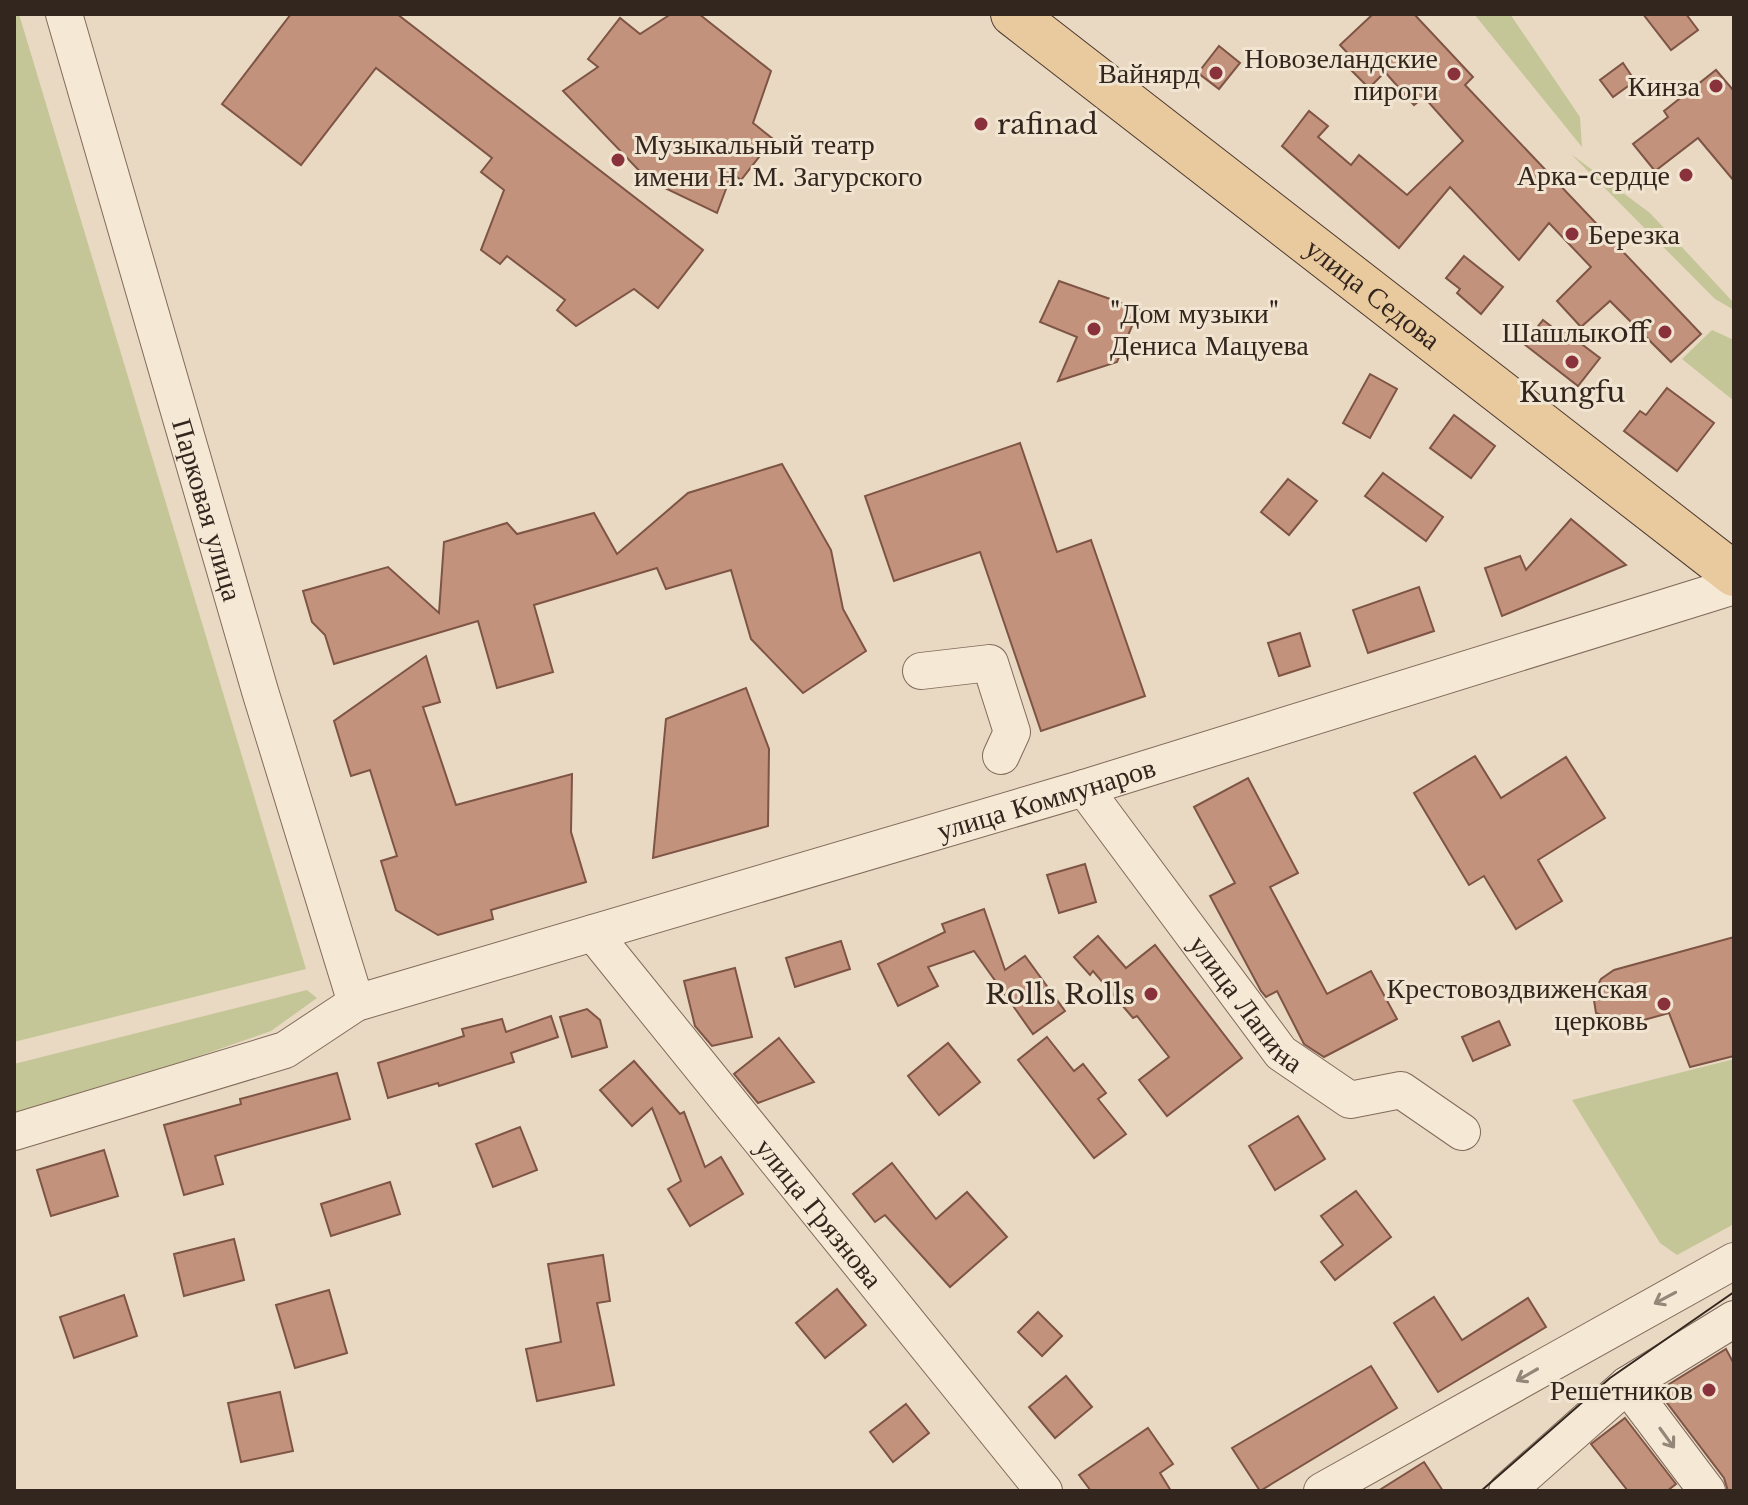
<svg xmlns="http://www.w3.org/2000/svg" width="1748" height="1505" font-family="'Libre Baskerville',serif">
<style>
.green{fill:#c5c698}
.building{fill:#c3927c;stroke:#7e5444;stroke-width:2}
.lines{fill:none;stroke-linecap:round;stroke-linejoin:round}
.minor-casing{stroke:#816b5b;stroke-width:38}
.major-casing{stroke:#4f3b2f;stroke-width:46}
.minor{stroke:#f5e8d5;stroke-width:36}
.major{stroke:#e9c99e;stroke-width:44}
.tram{stroke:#33261e;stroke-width:2}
.oneway{stroke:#94877a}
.poi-dot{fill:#8a323c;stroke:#f1e5d1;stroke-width:3}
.labels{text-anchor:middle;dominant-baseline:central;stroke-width:6;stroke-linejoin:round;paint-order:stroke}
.poi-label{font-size:28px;fill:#33261e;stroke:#f1e5d1;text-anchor:end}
.street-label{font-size:28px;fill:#33261e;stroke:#f1e5d1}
</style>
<rect width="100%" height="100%" fill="#e9d9c3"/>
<g class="green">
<polygon points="14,14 19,14 306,969 14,1042"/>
<polygon points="1474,14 1510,14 1580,117 1582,147"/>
<polygon points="1571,154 1650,213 1734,303 1734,310 1715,299"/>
<polygon points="1712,330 1734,340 1734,401 1682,359"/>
<polygon points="307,990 317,998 271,1031 62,1104 14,1116 14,1064"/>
<polygon points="1734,1059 1734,1224 1677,1255 1660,1243 1572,1100"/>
</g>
<g class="building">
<polygon points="291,14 397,14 703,250 658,308 634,289 576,326 557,310 565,300 507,256 500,264 481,250 504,190 481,172 492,158 376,68 301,165 222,104"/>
<polygon points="671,14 699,14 771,71 753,123 773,139 741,180 732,173 717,213 648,180 563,91 598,67 588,59 620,18 640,34"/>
<polygon points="1373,14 1414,14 1473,77 1465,85 1701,334 1671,362 1610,301 1581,327 1557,301 1591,267 1549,223 1519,260 1450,187 1399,248 1282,146 1309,111 1328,126 1318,137 1351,165 1359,155 1407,195 1463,141 1424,97 1414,105 1385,72 1369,88 1347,66 1354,60 1340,45"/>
<polygon points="1643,14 1686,14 1698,30 1671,50"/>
<polygon points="1219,46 1240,63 1219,89 1198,73"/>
<polygon points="1623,63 1635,81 1613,97 1600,80"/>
<polygon points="1716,70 1734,91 1734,181 1698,138 1655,171 1633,144 1668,117 1664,111"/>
<polygon points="1464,256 1503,287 1481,314 1457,293 1460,289 1446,278"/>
<polygon points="1059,281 1139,309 1117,362 1058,381 1077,337 1040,322"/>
<polygon points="1543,320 1556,330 1559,327 1600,358 1578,386 1524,344"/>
<polygon points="1370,374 1397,389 1370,438 1343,423"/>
<polygon points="1667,388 1714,423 1677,471 1624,431 1640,411 1646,415"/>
<polygon points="1454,415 1495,446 1471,478 1430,448"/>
<polygon points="1020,443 1057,552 1091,540 1145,696 1041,731 980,552 894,581 865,496"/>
<polygon points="782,464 831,550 843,609 866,651 803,693 751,639 731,570 666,589 657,568 534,605 553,672 497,688 478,621 334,664 325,635 312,622 303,591 388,567 439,613 444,542 507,523 517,534 594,513 617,554 688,493"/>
<polygon points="1383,473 1443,517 1426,541 1365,496"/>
<polygon points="1288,479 1317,501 1289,535 1261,512"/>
<polygon points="1571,519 1626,565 1502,616 1485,568 1520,556 1526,570"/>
<polygon points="1419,587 1434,631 1368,653 1353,610"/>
<polygon points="1300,633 1310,666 1279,676 1268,643"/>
<polygon points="426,656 440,702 423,707 456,805 572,774 571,832 586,882 491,910 493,919 438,935 396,910 381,861 397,856 370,770 351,776 334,721"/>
<polygon points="746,688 769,749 768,826 653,858 666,719"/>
<polygon points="1475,756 1501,798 1566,757 1605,818 1538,860 1562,901 1516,929 1484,876 1469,885 1414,793"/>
<polygon points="1248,778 1298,873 1270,887 1327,994 1371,971 1397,1019 1324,1057 1304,1044 1277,991 1266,997 1261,991 1210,896 1235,883 1194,807"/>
<polygon points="1085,864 1096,902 1059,913 1047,875"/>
<polygon points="984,909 1005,970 1025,956 1065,1011 1033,1034 974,951 928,967 938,986 898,1006 878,964 945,932 942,924"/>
<polygon points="1098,936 1126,968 1155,945 1242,1058 1167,1116 1139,1080 1169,1057 1137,1016 1133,1018 1093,971 1090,975 1074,957"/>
<polygon points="1734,937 1734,1056 1690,1067 1669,1013 1626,1025 1596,1013 1593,994 1601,979 1614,970"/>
<polygon points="841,941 850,969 795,987 786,958"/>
<polygon points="735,968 752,1037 712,1046 695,1026 684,981"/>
<polygon points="587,1009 600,1020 607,1047 572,1057 560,1017"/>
<polygon points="551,1016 558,1037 511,1053 514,1062 439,1086 438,1083 388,1098 378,1063 464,1036 462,1029 502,1019 506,1032"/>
<polygon points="1499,1021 1510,1045 1473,1061 1462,1037"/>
<polygon points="1047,1037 1074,1071 1083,1064 1106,1093 1098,1099 1126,1134 1094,1158 1018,1060"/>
<polygon points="779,1038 814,1082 758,1103 734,1074"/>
<polygon points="948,1043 980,1082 939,1115 908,1076"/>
<polygon points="634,1061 680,1114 684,1112 705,1167 721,1157 743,1194 690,1226 668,1189 681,1181 652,1108 632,1126 600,1090"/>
<polygon points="337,1073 350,1119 215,1156 223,1184 184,1195 164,1125 241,1104 240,1099"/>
<polygon points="1298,1116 1325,1159 1275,1190 1249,1146"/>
<polygon points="520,1127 537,1170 493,1187 476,1144"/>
<polygon points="104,1150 118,1196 51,1216 37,1170"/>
<polygon points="892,1163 936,1219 967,1192 1007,1237 950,1287 885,1215 875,1222 853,1194"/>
<polygon points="390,1182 400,1214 331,1236 321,1204"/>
<polygon points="1356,1191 1391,1237 1335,1280 1321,1262 1343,1245 1321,1216"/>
<polygon points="234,1239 244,1280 184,1296 174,1254"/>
<polygon points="603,1255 610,1301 597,1303 614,1385 537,1401 526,1349 561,1342 548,1264"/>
<polygon points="837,1289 866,1325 825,1358 796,1323"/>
<polygon points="329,1290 347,1353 295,1368 276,1305"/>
<polygon points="124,1295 137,1336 74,1358 60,1317"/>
<polygon points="1434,1297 1462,1340 1528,1298 1546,1327 1438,1392 1394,1323"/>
<polygon points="1038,1312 1062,1336 1042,1356 1018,1332"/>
<polygon points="1726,1349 1734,1364 1734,1491 1728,1491 1724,1478 1658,1391"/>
<polygon points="1371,1366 1397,1408 1260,1491 1232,1448"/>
<polygon points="1066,1376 1092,1407 1055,1438 1029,1407"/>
<polygon points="280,1392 293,1451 241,1462 228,1403"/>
<polygon points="906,1404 929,1433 893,1462 870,1432"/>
<polygon points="1625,1418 1676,1484 1667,1491 1628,1491 1591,1444"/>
<polygon points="1148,1428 1173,1464 1160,1473 1171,1491 1091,1491 1079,1475"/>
<polygon points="1424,1462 1443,1491 1378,1491"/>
</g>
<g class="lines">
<g class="minor-casing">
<g id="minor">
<path id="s1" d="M64,14L260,691L356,1003"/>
<polyline points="921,671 990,663 1012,732 1001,756"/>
<path id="s2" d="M1084,788L1281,1053L1350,1100L1401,1090L1462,1132"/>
<path id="s3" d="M593,933L1044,1491"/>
<path id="s4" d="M14,1132L285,1050L356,1003L1084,788L1734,586"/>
<polyline points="1627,1385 1707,1491"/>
<polyline points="1322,1491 1734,1261"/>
<polyline points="1507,1491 1627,1385 1734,1319"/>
</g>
</g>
<g class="major-casing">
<g id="major">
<path id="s5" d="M1013,14L1734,574"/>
</g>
</g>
<use href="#minor" class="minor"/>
<use href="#major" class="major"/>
<polyline class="tram" points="1481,1491 1610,1378 1734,1292"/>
</g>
<defs><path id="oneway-shaft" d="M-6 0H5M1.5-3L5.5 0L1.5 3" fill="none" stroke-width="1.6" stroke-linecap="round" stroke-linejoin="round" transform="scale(2)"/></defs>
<g class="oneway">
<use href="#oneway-shaft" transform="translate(1665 1298) rotate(152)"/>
<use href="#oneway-shaft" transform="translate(1527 1375) rotate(150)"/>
<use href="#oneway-shaft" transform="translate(1667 1438) rotate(54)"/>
</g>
<g class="poi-dot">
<circle cx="1216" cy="73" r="8"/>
<circle cx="1454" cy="74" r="8"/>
<circle cx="1716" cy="86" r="8"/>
<circle cx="981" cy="124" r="8"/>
<circle cx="618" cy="160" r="8"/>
<circle cx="1686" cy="175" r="8"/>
<circle cx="1572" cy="234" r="8"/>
<circle cx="1094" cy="329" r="8"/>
<circle cx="1665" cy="332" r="8"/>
<circle cx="1572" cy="362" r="8"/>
<circle cx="1151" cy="994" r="8"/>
<circle cx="1664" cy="1004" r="8"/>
<circle cx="1709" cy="1390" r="8"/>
</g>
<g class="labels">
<g class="poi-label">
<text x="1438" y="58">Новозеландские<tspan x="1438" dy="32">пироги</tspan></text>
<text x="1200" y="73">Вайнярд</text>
<text x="1700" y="86">Кинза</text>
<text x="997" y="124" text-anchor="start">rafinad</text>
<text x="634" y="144" text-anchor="start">Музыкальный театр<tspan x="634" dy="32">имени Н. М. Загурского</tspan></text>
<text x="1670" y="175">Арка-сердце</text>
<text x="1588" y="234" text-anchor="start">Березка</text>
<text x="1110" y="313" text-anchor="start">"Дом музыки"<tspan x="1110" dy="32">Дениса Мацуева</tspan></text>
<text x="1649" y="332">Шашлыкoff</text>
<text x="1572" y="392" text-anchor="middle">Kungfu</text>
<text x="1648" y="988">Крестовоздвиженская<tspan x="1648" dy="32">церковь</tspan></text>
<text x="1135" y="994">Rolls Rolls</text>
<text x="1693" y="1390">Решетников</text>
</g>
<g class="street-label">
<text stroke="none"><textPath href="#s5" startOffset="456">улица Седова</textPath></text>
<text stroke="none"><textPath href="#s1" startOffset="516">Парковая улица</textPath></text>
<text stroke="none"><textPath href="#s4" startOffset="1088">улица Коммунаров</textPath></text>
<text stroke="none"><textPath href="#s2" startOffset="270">улица Лапина</textPath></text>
<text stroke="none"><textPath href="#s3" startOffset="360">улица Грязнова</textPath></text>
</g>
</g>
<rect width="1748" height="1505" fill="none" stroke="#33261e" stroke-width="32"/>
</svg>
